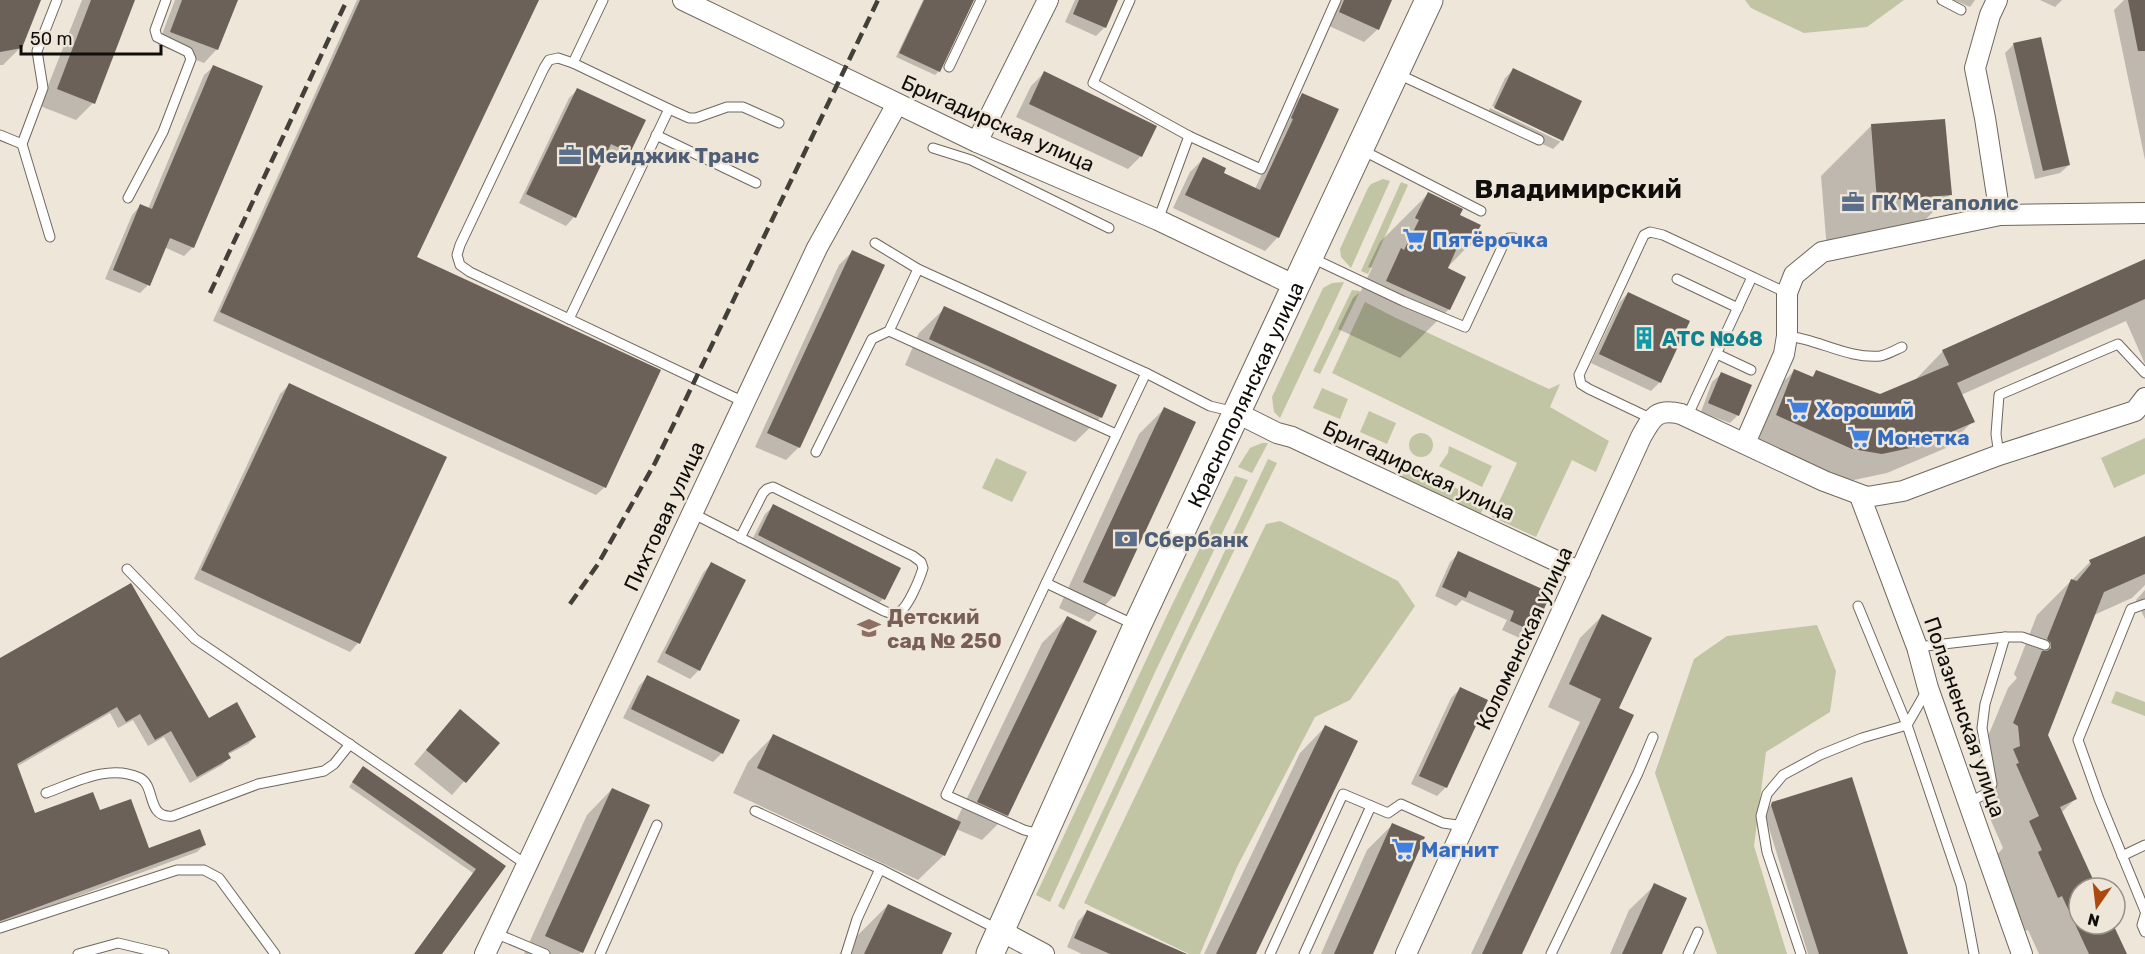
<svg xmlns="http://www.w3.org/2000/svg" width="2145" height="954" font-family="Rubik,sans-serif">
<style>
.green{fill:#c1c5a3}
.shadow{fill:#0003}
.building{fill:#6b6158}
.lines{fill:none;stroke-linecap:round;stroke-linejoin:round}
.service-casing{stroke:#6f685d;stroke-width:11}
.minor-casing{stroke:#6f685d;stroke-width:22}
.secondary-casing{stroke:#6f685d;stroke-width:29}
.service{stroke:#fff;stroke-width:9}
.minor{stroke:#fff;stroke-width:20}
.secondary{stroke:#fff;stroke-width:27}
.rail{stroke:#433f39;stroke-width:4.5;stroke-dasharray:12 6;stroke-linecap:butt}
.labels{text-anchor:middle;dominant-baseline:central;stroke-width:5;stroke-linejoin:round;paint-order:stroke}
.street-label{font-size:21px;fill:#100e0a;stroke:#efe6da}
.service-label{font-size:21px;font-weight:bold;fill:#4e5e75;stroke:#efe6da;text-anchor:start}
.shop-label{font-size:21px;font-weight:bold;fill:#366cbe;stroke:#efe6da;text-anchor:start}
.culture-label{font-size:21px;font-weight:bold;fill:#0d838f;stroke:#efe6da;text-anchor:start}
.education-label{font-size:21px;font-weight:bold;fill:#785e54;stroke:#efe6da;text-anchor:start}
.district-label{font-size:27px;font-weight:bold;fill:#100e0a;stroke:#efe6da}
</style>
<rect width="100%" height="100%" fill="#efe6da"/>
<g class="green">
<polygon points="1745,0 1904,0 1867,27 1804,33 1751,8"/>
<polygon points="1383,179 1390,181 1351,268 1341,257 1340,249 1368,188 1371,184"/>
<polygon points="1401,182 1408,185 1368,274 1361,271"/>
<polygon points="1344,282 1280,418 1274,412 1272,397 1323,288 1332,283"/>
<polygon points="1352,290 1360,291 1320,374 1313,371"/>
<polygon points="1365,302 1396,318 1549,389 1560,384 1550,407 1609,441 1596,472 1572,460 1536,537 1492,517 1517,463 1332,373"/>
<polygon points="1322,388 1348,399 1340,419 1313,408"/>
<polygon points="1369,411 1396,423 1387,444 1360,432"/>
<circle cx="1421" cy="445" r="12"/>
<polygon points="2145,438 2145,474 2114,488 2101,458"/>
<polygon points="1262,443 1268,443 1252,473 1238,467 1250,448"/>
<polygon points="1449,446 1492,466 1482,487 1439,466 1448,453"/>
<polygon points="996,458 1027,472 1012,502 982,488"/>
<polygon points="1268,459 1277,463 1184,653 1064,910 1058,906"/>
<polygon points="1407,465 1486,502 1479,518 1400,481"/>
<polygon points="1235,476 1248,480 1156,670 1050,902 1036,895 1170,609"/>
<polygon points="1280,521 1398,581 1415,606 1350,700 1315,717 1237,867 1200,954 1189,954 1084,903 1266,524"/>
<polygon points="1817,625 1836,671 1830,712 1766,752 1754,846 1787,954 1717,954 1655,773 1694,659 1727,636"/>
<polygon points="2116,691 2145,702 2145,716 2111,703"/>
</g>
<g class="shadow">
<polygon points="0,0 39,0 21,47 3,65 0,65"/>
<polygon points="82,0 134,0 93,103 76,120 40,106"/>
<polygon points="175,0 236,0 217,49 204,63 158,45"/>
<polygon points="357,0 537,0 415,257 605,487 596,495 213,321"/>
<polygon points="923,0 972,0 939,71 935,75 896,57"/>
<polygon points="1075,0 1117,0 1105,27 1096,36 1065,22"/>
<polygon points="1339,0 1391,0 1378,29 1364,42 1327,25"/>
<polygon points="1954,0 1975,0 1970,7"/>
<polygon points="2040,0 2062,0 2055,7"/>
<polygon points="2124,0 2145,0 2145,160 2114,10"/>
<polygon points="2014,44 2069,165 2060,173 2035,179 2005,53"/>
<polygon points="213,67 193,247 184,256 164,247 148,285 140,293 105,279 132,215 140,206 148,209 204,75"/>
<polygon points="1513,70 1580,102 1562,140 1553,149 1486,117 1490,108 1561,142 1561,138 1492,106 1505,78"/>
<polygon points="1044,73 1141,156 1128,169 1016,117 1031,86"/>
<polygon points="577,90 629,152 620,161 605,153 574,217 566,226 519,203 569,98"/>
<polygon points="1303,94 1278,237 1265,251 1173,208 1190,172 1203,159 1222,174 1255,189 1281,132 1289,108"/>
<polygon points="1871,126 1951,194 1900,245 1827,250 1821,176"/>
<polygon points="1428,194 1458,215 1469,245 1446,269 1464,277 1449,309 1400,358 1338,329 1353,298 1361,291 1372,268 1368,267 1380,242"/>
<polygon points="852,252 799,447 786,460 755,447 839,265"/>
<polygon points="2145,260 2145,364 2126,321 1961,395 1973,421 1946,448 1887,473 1854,480 1825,475 1750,442 1768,397 1794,371 1811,378 1817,371 1880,395 1918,380 1917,378 1943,351"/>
<polygon points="1628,293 1660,382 1651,391 1591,363 1620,302"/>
<polygon points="945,308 1101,417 1075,442 905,365 919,333"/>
<polygon points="1721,374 1738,415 1730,423 1701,412 1712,382"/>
<polygon points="289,385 358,643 350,652 194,579 280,394"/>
<polygon points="1165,408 1114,596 1089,622 1059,608 1139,434"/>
<polygon points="774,506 883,599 875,607 750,544 765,514"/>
<polygon points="2145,538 2145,585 2132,598 2094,615 2047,735 2075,799 2061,813 2095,888 2079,888 2079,924 2111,924 2125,954 2039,954 2028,930 2024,931 1995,857 2003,848 1982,800 1985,797 1979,785 1985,779 1984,760 1979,758 2008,688 2017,678 2014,674 2037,615 2090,562"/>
<polygon points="1459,553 1549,594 1532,631 1524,640 1502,630 1507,620 1462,600 1456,606 1435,596 1450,562"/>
<polygon points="711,564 699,670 690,679 657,662 703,573"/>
<polygon points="2145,590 2145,619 2136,600"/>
<polygon points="1602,616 1617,709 1520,954 1471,954 1580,722 1548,707 1580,638"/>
<polygon points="1067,618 1007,815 982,840 956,829 944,855 918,880 733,793 748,762 773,736 956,821 1042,643"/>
<polygon points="0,659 208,720 255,737 248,744 227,755 229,758 222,765 190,783 164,737 148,746 133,720 118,728 110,713 16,767 34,815 99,812 148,849 204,845 197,852 0,925"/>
<polygon points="647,677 722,753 713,762 623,718 639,686"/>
<polygon points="1460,689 1486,701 1446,787 1437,796 1411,784 1451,698"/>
<polygon points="447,725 498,743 452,795 414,764"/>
<polygon points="1325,727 1255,954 1204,954 1300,753"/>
<polygon points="359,772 504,866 440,954 414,954 473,873 349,787"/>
<polygon points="612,789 581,952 580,954 524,954 587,815"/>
<polygon points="1772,804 1906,954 1808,954 1764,812"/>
<polygon points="1393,824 1372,954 1321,954 1367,850"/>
<polygon points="1655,885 1660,954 1610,954 1629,910"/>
<polygon points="888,905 940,954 839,954"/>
<polygon points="1087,912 1167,954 1082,954 1067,947 1078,921"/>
</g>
<g class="building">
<polygon points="0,0 41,0 22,48 0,52"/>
<polygon points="91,0 135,0 95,104 57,89"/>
<polygon points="182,0 238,0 218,50 170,32"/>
<polygon points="360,0 539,0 417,257 661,370 606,488 220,312"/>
<polygon points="924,0 974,0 940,72 899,53"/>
<polygon points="1079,0 1118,0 1106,28 1073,14"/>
<polygon points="1344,0 1392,0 1379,30 1339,12"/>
<polygon points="2128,0 2145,0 2145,51 2138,51"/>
<polygon points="2041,37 2070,165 2043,171 2013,43"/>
<polygon points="213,65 263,86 194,248 170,238 150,286 113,270 140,204 152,209"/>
<polygon points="1513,68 1582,101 1563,141 1494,108"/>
<polygon points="1044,71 1157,126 1142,157 1029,104"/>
<polygon points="577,88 646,120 630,153 611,144 576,218 526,194"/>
<polygon points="1302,93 1339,109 1279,238 1185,195 1203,157 1226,168 1224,173 1260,190 1293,119 1291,118"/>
<polygon points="1945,119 1952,195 1877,201 1871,124"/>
<polygon points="1428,192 1463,209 1460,215 1481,225 1470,246 1460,241 1448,268 1466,277 1450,310 1386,281 1401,248 1404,250 1419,220 1415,218"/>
<polygon points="852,250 885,265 800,448 767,433"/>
<polygon points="2145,259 2145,299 1957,383 1975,422 1915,447 1882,454 1852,449 1776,415 1794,369 1813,377 1816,370 1880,394 1949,365 1942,350"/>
<polygon points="1628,292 1690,321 1661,383 1599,354"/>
<polygon points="944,306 1117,385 1102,418 929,339"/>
<polygon points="1721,372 1752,385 1739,416 1708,403"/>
<polygon points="289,383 447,457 360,644 201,570"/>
<polygon points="1164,407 1196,422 1115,597 1083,582"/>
<polygon points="773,504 901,568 885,600 758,535"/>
<polygon points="2145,536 2145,574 2104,592 2048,735 2077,799 2060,807 2097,888 2079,888 2079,924 2113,924 2127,954 2089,954 2062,896 2058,898 2038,852 2042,850 2029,821 2039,816 2016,764 2019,763 2013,749 2020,746 2018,726 2013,723 2042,651 2047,651 2051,648 2051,643 2047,639 2071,579 2077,581 2091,564 2089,560"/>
<polygon points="1458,551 1551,593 1534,632 1510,621 1514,611 1469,591 1466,598 1442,587"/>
<polygon points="711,562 746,580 700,671 665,653"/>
<polygon points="131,583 209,718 237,702 256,737 228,753 231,758 197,777 171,731 155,740 140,714 126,722 117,707 17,764 35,813 93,792 100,810 131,799 149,848 200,829 206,845 0,921 0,658"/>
<polygon points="1602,614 1652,638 1619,708 1634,715 1522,954 1482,954 1601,699 1569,684"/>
<polygon points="1067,616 1097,631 1008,816 977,802"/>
<polygon points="647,675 740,720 723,754 631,709"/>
<polygon points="1460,687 1488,700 1447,788 1419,776"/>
<polygon points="460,709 500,743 466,783 426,750"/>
<polygon points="1325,725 1358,741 1256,954 1216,954"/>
<polygon points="773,734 961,822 945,856 757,768"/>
<polygon points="363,766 506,866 442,954 414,954 476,869 352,782"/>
<polygon points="1852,777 1908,954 1819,954 1771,805 1772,802"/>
<polygon points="612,788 650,805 583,953 545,936"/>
<polygon points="1392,823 1425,837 1373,954 1334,954"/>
<polygon points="1654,883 1687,898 1662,954 1622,954"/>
<polygon points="888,904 952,933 942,954 864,954"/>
<polygon points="1087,910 1187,954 1110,954 1074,938"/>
</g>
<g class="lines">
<g class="service-casing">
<g id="service">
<polyline points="603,0 573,63 558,58 549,60 544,68 460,245 457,255 460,265 470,272 744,402"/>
<polyline points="1130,0 1093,83 1189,136 1261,169 1336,0"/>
<polyline points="1942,0 1961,10"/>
<polyline points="949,67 981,0"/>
<polyline points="1398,74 1539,140"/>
<polyline points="669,109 689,118 696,118 727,107 743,107 779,123"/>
<polyline points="0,135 22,144"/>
<polyline points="656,135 756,183"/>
<polyline points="933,148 971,160 1109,228"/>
<polyline points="1362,150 1481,211"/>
<polyline points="128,198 163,132 191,59 188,52 157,37 155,30 166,0"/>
<polyline points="1158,220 1189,136"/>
<polyline points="50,237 22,144 43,88 37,51 57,0"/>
<polyline points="875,243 918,269"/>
<polyline points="1312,258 1403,301 1465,327 1505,241 1509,238 1514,238"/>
<polyline points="1677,279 1738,308"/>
<polyline points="569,319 669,109 573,63"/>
<polyline points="889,331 1116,434"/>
<path d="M1787,336C1818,339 1848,359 1880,356C1887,355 1895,350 1902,347"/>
<polyline points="1717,354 1751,370"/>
<polyline points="1687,417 1752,277"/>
<polyline points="1652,419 1589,389 1581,384 1579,375 1644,235 1650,232 1663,235 1787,293"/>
<polyline points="816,452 872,339 889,331 918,269 1146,373 1210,406 1235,412"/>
<polyline points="1999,455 1996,434 1999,395 2118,344 2145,373"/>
<path d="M692,513L884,611C889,613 893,615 899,612C908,608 920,578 923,568L921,562L913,556L773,487L767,489L763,493L740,538"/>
<polyline points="127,569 195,639 527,865"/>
<polyline points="2145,604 2131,609 2078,740 2099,799 2145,911"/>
<polyline points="1858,606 1907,725 1961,885 1974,954"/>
<polyline points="1135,625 1046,583 1146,373"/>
<polyline points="1917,647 2005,637 2022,637 2045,645"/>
<path d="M46,793C74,783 109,763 140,778C156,786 146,819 173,816L258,784L324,771L334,764L350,744"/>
<polyline points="1970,802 1989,792 1992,784 1982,728 1985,704 2005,637"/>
<polyline points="755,811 880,869 999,930"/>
<polyline points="1040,834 1024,830 946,795 1046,583"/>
<polyline points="2122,856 2145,845"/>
<polyline points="2145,915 2142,925 2145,932"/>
<polyline points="0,928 177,870 204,870 219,878 275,954"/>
<polyline points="495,933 545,954"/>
<polyline points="78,954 118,943 164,954"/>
<polyline points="600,954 657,825"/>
<polyline points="846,954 857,919 880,869"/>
<polyline points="1270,954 1343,794 1388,813 1401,804 1443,823 1464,826"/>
<polyline points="1304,954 1371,806"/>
<polyline points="1551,954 1638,773 1653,737"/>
<polyline points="1688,954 1698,932"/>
<polyline points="1801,954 1767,852 1761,816 1767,794 1783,775 1820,755 1862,738 1907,725 1927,690"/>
</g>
</g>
<g class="minor-casing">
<g id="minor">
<polyline points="683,0 977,142 1158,220 1296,286"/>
<polyline points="1997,0 1990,15 1975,68 1985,118 2000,215"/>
<polyline points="977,142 1048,0"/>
<polyline points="1237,413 1277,433 1292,437 1580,572"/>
<polyline points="1745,443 1784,354 1787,336 1787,293 1794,275 1822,252 2000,215 2145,213"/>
<polyline points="1860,496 1917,647 1928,688 2022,954"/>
<polyline points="1001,931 1044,954"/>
<polyline points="485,954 817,248 897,104"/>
<path d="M1406,954L1641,437C1652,417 1657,408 1681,414L1824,481L1867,497L1903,491L1999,455L2135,411L2145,398"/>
</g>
</g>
<g class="secondary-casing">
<g id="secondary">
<path id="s1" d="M990,954L1137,626L1429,0"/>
</g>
</g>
<use href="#service" class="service"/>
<use href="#minor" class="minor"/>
<use href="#secondary" class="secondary"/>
<g class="rail">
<polyline points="210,293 347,0"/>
<polyline points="570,604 598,564 655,463 878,0"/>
</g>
</g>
<defs>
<g id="office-bare" transform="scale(1.8)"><path d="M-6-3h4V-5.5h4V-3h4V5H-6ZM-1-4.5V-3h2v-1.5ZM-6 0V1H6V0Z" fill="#5c6f8a" stroke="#efe6da" stroke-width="2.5" paint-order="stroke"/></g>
<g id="supermarket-bare" transform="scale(1.8)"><path d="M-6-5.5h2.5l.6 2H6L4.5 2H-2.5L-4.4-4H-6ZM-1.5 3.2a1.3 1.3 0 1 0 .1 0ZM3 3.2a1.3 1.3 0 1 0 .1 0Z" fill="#3f7fe0" stroke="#efe6da" stroke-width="2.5" paint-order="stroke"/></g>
<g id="building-bare" transform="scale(1.8)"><path d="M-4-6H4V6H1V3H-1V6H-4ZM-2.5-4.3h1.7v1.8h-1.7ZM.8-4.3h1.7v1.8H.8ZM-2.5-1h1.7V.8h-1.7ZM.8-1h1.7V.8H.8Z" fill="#0f9aa8" stroke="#efe6da" stroke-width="2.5" paint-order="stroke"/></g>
<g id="bank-bare" transform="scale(1.8)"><path d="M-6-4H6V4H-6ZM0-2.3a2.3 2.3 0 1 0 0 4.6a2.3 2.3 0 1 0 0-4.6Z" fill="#5c6f8a" stroke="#efe6da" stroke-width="2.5" paint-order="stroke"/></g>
<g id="school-bare" transform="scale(1.8)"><path d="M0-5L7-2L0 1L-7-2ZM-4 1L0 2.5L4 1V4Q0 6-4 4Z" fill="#8d6e63" stroke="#efe6da" stroke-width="2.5" paint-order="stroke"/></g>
</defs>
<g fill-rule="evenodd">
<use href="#office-bare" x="570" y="155"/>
<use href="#office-bare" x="1853" y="202"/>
<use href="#supermarket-bare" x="1414" y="239"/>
<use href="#building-bare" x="1644" y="338"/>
<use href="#supermarket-bare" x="1798" y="409"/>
<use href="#supermarket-bare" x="1859" y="437"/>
<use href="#bank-bare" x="1126" y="539"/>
<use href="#school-bare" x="869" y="628"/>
<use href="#supermarket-bare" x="1403" y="849"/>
</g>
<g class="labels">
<g class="street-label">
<text transform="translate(998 123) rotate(24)">Бригадирская улица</text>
<text stroke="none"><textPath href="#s1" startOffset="615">Краснополянская улица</textPath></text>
<text transform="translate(1419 470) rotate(25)">Бригадирская улица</text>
<text transform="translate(664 516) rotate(-65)">Пихтовая улица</text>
<text transform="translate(1524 638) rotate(-65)">Коломенская улица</text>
<text transform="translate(1965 717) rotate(71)">Полазненская улица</text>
</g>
<g class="service-label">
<text x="588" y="155">Мейджик Транс</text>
<text x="1871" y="202">ГК Мегаполис</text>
<text x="1144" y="539">Сбербанк</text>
</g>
<g class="shop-label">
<text x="1432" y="239">Пятёрочка</text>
<text x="1816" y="409">Хороший</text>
<text x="1877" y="437">Монетка</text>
<text x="1421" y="849">Магнит</text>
</g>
<g class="culture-label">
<text x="1662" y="338">АТС №68</text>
</g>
<g class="education-label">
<text x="887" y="616">Детский<tspan x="887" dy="24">сад № 250</tspan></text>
</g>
<g class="district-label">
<text x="1578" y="189">Владимирский</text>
</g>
</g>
<g transform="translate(2097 906) rotate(194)"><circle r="28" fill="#efe6da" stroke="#969087" stroke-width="1.5"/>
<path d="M0-4.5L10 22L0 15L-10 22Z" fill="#ac490f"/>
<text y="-9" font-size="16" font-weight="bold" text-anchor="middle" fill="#100e0a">N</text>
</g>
<path d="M21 45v9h140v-9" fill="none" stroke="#100e0a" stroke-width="3"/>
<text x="30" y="45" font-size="18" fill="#100e0a" stroke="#efe6da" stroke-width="4.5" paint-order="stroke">50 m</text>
</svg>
